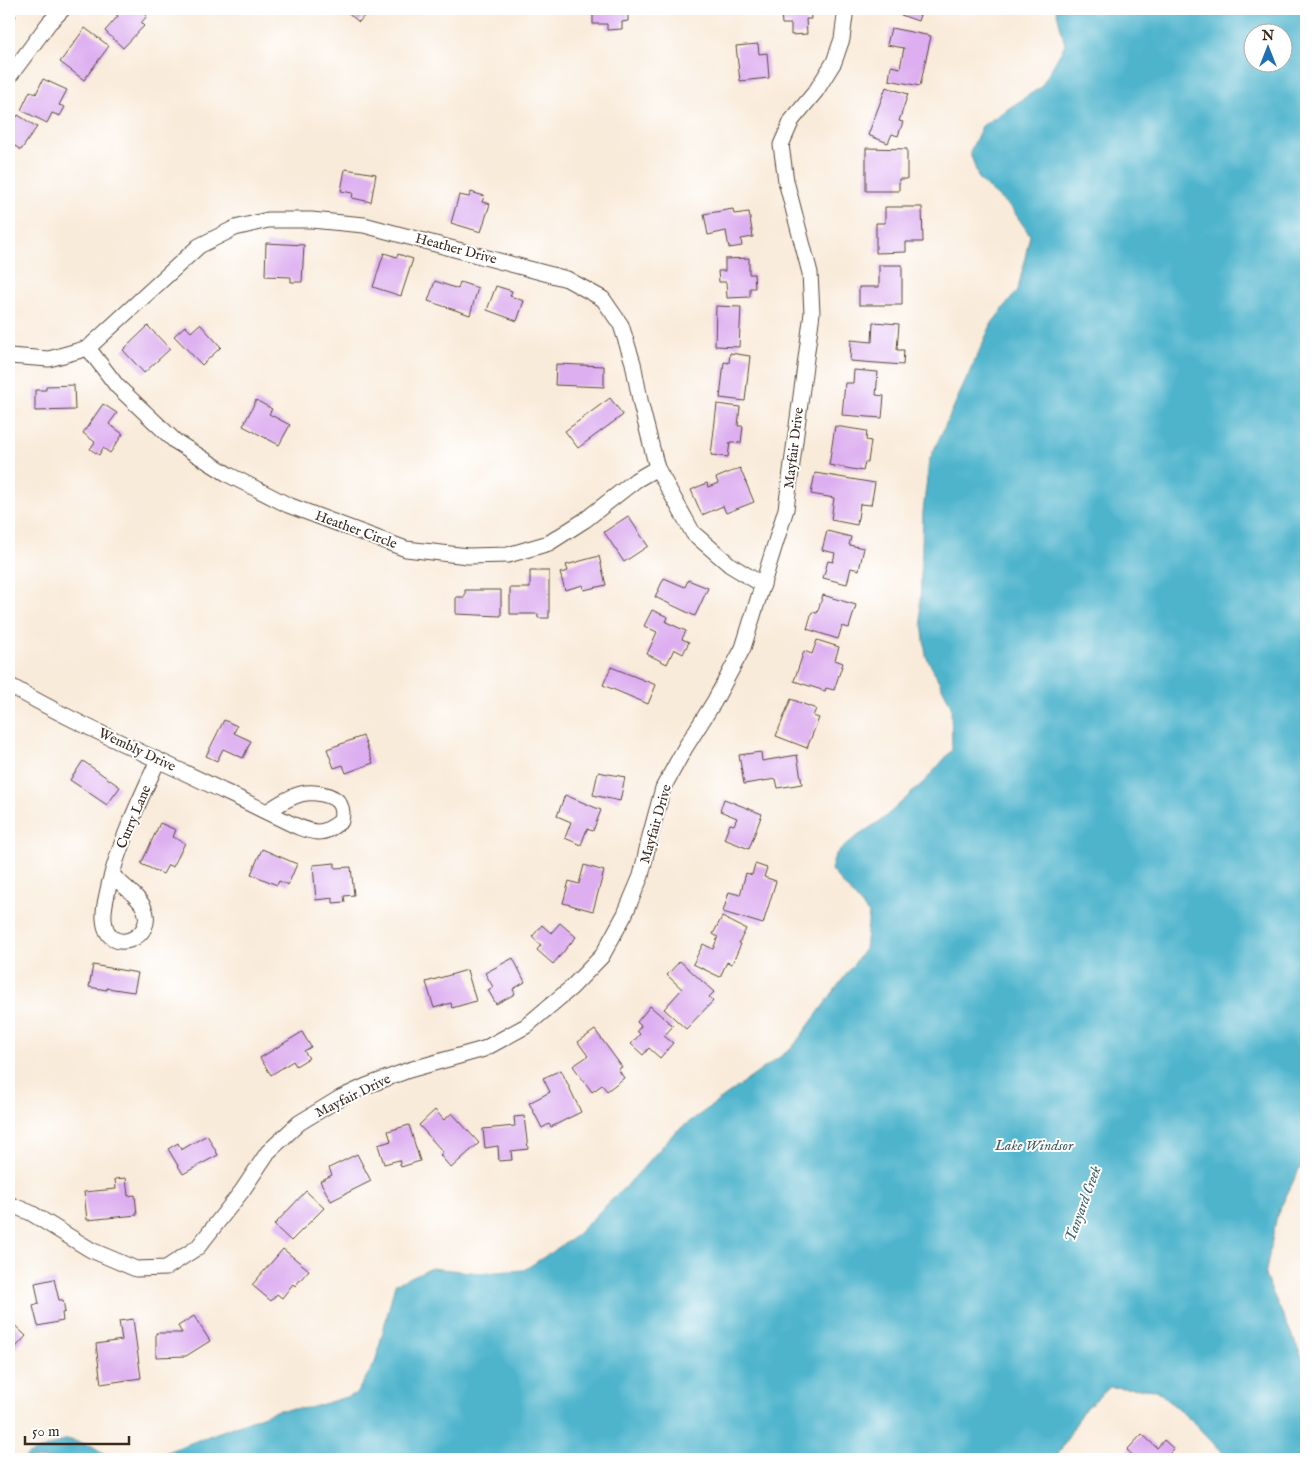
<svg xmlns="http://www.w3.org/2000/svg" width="1315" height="1468" font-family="'IM FELL English',serif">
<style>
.water{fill:#4eb4cc;stroke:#446f75;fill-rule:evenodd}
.building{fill:#ddaff0}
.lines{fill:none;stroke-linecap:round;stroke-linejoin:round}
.street-casing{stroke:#58473a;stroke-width:17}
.street{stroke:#fff;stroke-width:15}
.labels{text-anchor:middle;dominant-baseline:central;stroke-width:4;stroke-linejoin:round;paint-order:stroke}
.street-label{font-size:14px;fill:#3b2a1e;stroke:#fff}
.water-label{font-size:15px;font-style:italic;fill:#436164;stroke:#fff}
</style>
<rect width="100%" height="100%" fill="#fff"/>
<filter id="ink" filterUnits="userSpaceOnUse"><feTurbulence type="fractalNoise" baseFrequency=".02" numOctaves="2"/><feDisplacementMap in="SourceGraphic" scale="10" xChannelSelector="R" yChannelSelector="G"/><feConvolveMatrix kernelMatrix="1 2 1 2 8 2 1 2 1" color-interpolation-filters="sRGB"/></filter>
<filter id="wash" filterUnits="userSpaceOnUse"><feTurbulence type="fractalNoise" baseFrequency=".0096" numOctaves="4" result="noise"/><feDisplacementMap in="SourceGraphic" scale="20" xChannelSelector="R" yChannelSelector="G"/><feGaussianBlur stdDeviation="1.12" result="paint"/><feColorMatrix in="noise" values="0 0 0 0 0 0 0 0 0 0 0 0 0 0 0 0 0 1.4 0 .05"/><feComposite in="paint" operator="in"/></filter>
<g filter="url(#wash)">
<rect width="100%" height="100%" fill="#f9ebda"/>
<g class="water">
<path d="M1056,9H1306V1155L1277,1215L1265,1276L1306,1366V1459H1228L1196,1425L1157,1390L1110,1387L1082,1412L1061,1450L1055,1459H148L278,1410L310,1408L356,1394L375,1363L395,1284L431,1268L481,1273L524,1270L573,1238L633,1179L674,1133L792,1048L865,949L869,914L831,870L835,855L852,840L884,818L926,780L952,750L951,705L926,656L920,608L923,512L929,461L992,323L1018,290L1030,235L1012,209L979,180L970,152L982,126L1041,87L1065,45ZM1252,32H1282V62H1252Z"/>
<polygon points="67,1439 92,1446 113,1459 23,1459 28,1455"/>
</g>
<g id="blocks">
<g class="building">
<polygon points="9,9 14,9 11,13 16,16 9,27"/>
<polygon points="114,9 139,9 147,16 141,23 144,26 123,48 105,31 118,16 112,11"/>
<polygon points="343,9 370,9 359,22"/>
<polygon points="593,9 628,9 628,21 622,22 622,29 607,30 607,24 593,24"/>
<polygon points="784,9 810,9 811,19 806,19 807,34 791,35 791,24 782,24 781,14 784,14"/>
<polygon points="903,9 922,9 918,21 901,15"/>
<polygon points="85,28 109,46 84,80 60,62"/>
<polygon points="891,28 931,36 920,86 889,80 891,66 900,68 904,48 887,45"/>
<polygon points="758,44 759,54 767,53 769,78 740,81 736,46"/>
<polygon points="43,79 67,90 59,105 65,107 60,116 52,113 47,123 21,110 30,91 36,94"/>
<polygon points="886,87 908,94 899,121 903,122 898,136 892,134 888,143 868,135"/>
<polygon points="18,115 37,127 21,150 15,146 9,157 9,128"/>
<polygon points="866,148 907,149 907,179 899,179 899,191 866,191"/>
<polygon points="9,167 15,170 9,182"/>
<polygon points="345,169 376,174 371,202 352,198 353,193 341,191"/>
<polygon points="471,192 484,196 482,202 490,204 481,232 451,223 459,195 469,197"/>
<polygon points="885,207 922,207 923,242 906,242 906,252 876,253 876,223 885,223"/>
<polygon points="733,209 734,214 749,212 753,237 741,239 742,246 729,248 726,231 708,235 704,214"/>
<polygon points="266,243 304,245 302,282 291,282 291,277 265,276"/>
<polygon points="384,253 397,257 398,254 413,259 401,296 373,287"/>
<polygon points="749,258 749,274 754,274 755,288 750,288 750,297 727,298 726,282 719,282 718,271 725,271 725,259"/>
<polygon points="879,265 902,265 902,305 859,305 859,287 879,287"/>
<polygon points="435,281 458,289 460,282 478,288 470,315 428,301"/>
<polygon points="496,286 512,291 510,296 524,301 517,321 487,310"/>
<polygon points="716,306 741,307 739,347 715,346"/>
<polygon points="873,322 899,324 897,350 904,350 903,365 850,361 851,340 872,342"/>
<polygon points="200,324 221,347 202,365 174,336 185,326 191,332"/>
<polygon points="148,326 170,349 144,373 123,350"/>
<polygon points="730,353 750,356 745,401 720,398 724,362 729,363"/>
<polygon points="556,364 604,366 604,387 555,385"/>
<polygon points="854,370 878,372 876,395 884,396 882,418 842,415 845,383 853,383"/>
<polygon points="74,385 75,410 35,411 35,390 46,390 46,386"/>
<polygon points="610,398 623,415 578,448 565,431"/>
<polygon points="256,400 272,409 269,414 290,425 279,445 243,426"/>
<polygon points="103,404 117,413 109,424 123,434 110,453 103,448 99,455 90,449 95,442 83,433"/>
<polygon points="717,404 740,407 738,426 743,426 741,443 730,442 728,457 711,455"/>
<polygon points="835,426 867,431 866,440 871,441 868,462 865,462 863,471 829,465"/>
<polygon points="740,468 754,502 726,513 723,506 702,515 691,490 707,483 708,487 718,483 716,478"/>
<polygon points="815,473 875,483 871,505 860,504 857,525 831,520 834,498 811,494"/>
<polygon points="628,516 648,546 624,562 604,532"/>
<polygon points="827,531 851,537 849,545 864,548 859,570 851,568 847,584 823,578 828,561 833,562 835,553 822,550"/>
<polygon points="599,556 606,585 584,590 583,585 565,590 560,573 568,571 566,565"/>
<polygon points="530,571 549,571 549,618 538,618 538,614 510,614 510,588 530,588"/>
<polygon points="664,578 685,587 688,580 708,588 695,616 655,597"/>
<polygon points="465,590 501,590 501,616 456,614 456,597 465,597"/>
<polygon points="823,595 856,605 849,628 842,626 838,639 807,629 812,612 817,613"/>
<polygon points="652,610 668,617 666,622 686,631 682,639 689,642 683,654 674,649 667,664 647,654 657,632 644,626"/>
<polygon points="817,640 839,647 835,660 843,663 834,690 826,688 825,691 794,681 804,651 812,654"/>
<polygon points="611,667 656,685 648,704 603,685"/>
<polygon points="791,699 816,709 813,716 819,718 807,748 776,736"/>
<polygon points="224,720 237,726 234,733 251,741 243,758 223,749 217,761 206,756"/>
<polygon points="363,736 373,763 346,773 343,765 334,768 327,749"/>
<polygon points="761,752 762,761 797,755 802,784 778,788 776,779 744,784 739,755"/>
<polygon points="83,761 120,787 107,805 70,780"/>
<polygon points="598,772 625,777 620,801 593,795"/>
<polygon points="565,795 601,810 593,831 587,829 581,845 565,838 571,822 557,816"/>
<polygon points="724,799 762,814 749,849 724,839 730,824 734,825 737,818 720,811"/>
<polygon points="160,823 176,830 173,837 185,843 173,867 168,865 163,874 141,864"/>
<polygon points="262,849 297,864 288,885 279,881 277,885 251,874"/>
<polygon points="335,863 335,868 351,867 354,895 344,896 345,902 333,903 333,898 316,900 313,865"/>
<polygon points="755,864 767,868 764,877 776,881 763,924 723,912 729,892 740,895 746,873 752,875"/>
<polygon points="584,865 604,871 593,911 563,903 569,881 579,884"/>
<polygon points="722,917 746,929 739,943 741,944 732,964 727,962 720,977 693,964 703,944 713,949 718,937 713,934"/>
<polygon points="560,923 576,937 553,964 537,950 541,945 532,937 542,925 551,933"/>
<polygon points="513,958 525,982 513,989 515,994 496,1004 488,990 493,987 485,973"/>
<polygon points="680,961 714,992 709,997 713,1001 686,1029 664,1009 682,989 667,975"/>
<polygon points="93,965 138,973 134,992 107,988 107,990 89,987"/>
<polygon points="467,970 476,1001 452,1008 451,1003 434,1008 426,982"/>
<polygon points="650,1006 673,1026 664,1036 673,1043 660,1058 649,1048 643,1055 631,1044 640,1034 637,1031 641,1026 637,1022"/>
<polygon points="595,1030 622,1067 618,1069 624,1078 607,1091 602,1085 592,1092 573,1066 588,1056 578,1042"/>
<polygon points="302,1032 311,1047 304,1051 309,1058 296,1066 293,1061 271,1075 260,1058"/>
<polygon points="561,1070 581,1112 551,1127 549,1124 542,1128 529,1103 550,1092 543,1078"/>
<polygon points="435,1110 444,1120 452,1113 479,1143 451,1168 440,1155 443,1152 419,1125"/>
<polygon points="524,1116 528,1149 511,1151 512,1160 499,1161 498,1146 485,1148 483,1129 515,1126 514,1117"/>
<polygon points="409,1125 420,1161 401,1167 399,1160 384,1164 378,1145 391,1141 388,1131"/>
<polygon points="207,1135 218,1155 183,1174 168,1149 178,1143 181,1150"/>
<polygon points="357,1154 371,1181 331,1201 320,1181 332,1175 329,1168"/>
<polygon points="126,1178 128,1196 135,1195 137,1215 87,1220 84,1192 116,1189 115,1179"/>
<polygon points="306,1191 324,1208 291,1241 274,1225"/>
<polygon points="283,1249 309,1270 295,1286 293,1284 282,1298 277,1294 271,1301 252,1285"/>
<polygon points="54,1279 59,1300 63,1300 65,1312 62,1313 63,1321 38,1326 33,1306 39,1304 35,1283"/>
<polygon points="194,1316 210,1341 186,1356 156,1357 156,1333 182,1333 178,1326"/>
<polygon points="133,1319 141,1378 101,1384 96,1344 122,1340 119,1321"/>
<polygon points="9,1320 26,1336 9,1355"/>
<polygon points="1142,1434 1157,1448 1164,1440 1174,1449 1167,1456 1169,1459 1137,1459 1127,1450"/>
</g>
</g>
</g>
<g filter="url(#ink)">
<use href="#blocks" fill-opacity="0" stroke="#58473a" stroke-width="1"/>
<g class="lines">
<g class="street-casing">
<g id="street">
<polyline points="9,77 49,23 63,9"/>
<polyline points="88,348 117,386 175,441 229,475 288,505 406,549 468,556 508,555 549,543 585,520 636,480 657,468"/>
<polyline points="9,356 49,359 88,348 199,246 235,228 268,220 311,220 364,225 567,279 603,299 621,325 633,363 641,405 657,468 693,533 730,565 763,585"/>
<path d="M9,685C77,725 152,756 223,791C241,799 258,808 275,816C288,822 303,831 318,832C327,832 334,826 341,821C342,815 343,811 340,805C335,794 313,791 301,794C289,797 277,805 267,812"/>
<path d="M112,875C120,883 140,898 144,908C158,937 107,960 104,919C103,907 107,896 109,885C120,841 140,800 158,760"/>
<polyline points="9,1204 31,1213 91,1250 136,1269 166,1268 198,1247 242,1191 268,1152 299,1123 340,1098 366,1086 409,1070 484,1049 526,1026 571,988 602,956 625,914 641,876 650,836 663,788 685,748 714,702 743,648 786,509 812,313 810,273 786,181 781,145 792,120 816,91 834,62 842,39 845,16 843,9"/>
</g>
</g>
<use href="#street" class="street"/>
</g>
</g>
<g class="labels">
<g class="street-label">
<text transform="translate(456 249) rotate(15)">Heather Drive</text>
<text transform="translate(794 448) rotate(-83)">Mayfair Drive</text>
<text transform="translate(356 530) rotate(20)">Heather Circle</text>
<text transform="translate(137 750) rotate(25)">Wembly Drive</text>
<text transform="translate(134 817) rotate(-67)">Curry Lane</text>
<text transform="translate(656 824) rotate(-74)">Mayfair Drive</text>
<text transform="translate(353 1096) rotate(-26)">Mayfair Drive</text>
</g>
<g class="water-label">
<text x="1034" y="1145">Lake Windsor</text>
<text transform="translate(1083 1204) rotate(-70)">Tanyard Creek</text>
</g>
</g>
<rect width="1315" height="1468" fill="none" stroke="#fff" stroke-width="30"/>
<g transform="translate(1268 48)"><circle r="24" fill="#ffffff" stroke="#b1aaa5"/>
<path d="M0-4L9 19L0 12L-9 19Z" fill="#1f6fb2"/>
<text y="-8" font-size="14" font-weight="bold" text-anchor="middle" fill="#3b2a1e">N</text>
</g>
<path d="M25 1436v8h104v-8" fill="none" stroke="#3b2a1e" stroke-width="2.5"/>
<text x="32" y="1436" font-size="15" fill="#3b2a1e" stroke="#ffffff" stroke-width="4" paint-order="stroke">50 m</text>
</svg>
